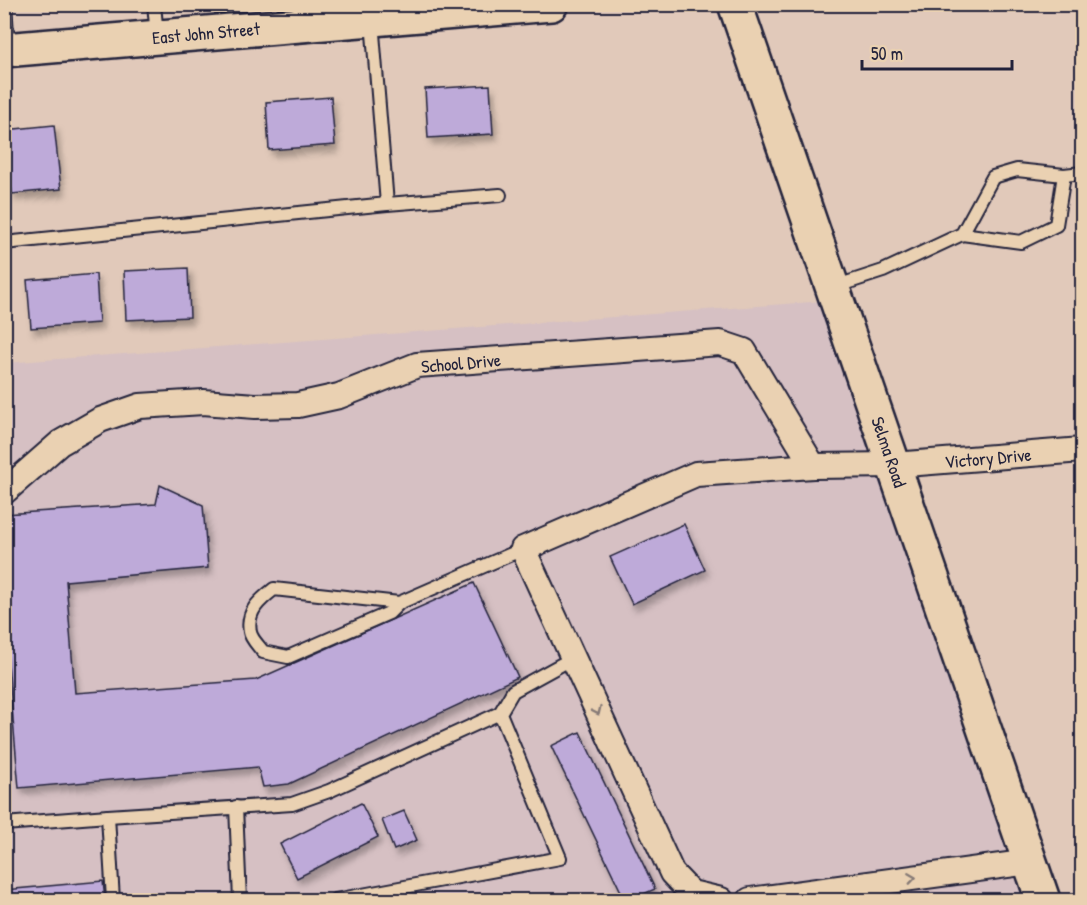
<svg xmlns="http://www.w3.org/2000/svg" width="1087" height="905" font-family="'Patrick Hand',sans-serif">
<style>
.built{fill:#d6c0c3}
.building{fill:#beaad9;stroke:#22223b;stroke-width:1.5;filter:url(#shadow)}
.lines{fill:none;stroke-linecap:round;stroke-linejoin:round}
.lane-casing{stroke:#22223b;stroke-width:16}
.street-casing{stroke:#22223b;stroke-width:28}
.secondary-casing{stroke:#22223b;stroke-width:38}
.lane{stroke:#ead1b2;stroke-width:12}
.street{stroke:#ead1b2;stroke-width:24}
.secondary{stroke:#ead1b2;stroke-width:33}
.oneway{stroke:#867a76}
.labels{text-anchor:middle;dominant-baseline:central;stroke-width:4.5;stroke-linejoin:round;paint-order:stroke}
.street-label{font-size:18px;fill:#22223b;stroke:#ead1b2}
</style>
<defs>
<filter id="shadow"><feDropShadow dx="3.5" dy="6" stdDeviation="3" flood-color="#0004"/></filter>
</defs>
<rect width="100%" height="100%" fill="#e1c9ba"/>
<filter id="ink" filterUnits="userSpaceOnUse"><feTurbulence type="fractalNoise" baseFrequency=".0167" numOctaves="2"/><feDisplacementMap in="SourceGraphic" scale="12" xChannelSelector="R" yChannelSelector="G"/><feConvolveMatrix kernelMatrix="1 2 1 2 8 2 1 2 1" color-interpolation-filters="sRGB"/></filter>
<g filter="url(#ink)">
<polygon class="built" points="837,300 1043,900 5,900 5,363"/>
<g class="building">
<polygon points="490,85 493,134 428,138 425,89"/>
<polygon points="331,97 335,145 269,150 266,102"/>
<polygon points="54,125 61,189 12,194 5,130"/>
<polygon points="188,268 190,317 126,320 124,271"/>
<polygon points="96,274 99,323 31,328 27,280"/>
<polygon points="160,485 203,505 208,568 66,581 75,693 256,680 474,583 518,677 289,784 263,787 258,767 19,788 4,617 4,514 156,504"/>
<polygon points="684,524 705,570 632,604 610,557"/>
<polygon points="580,732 655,889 630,900 625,900 551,746"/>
<polygon points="361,803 378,837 297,878 280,844"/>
<polygon points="404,811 417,840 394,850 382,820"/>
<polygon points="103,881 105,900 4,900 4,890"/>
</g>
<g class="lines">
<g class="lane-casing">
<g id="lane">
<polyline points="5,4 8,48"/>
<polyline points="154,4 157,36"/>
<polyline points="387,204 500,195"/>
<polyline points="962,234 1021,242 1056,225 1064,175"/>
<polyline points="4,243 387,204 372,21"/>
<polyline points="834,287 883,271 962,234 993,177 1017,170 1064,175 1082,173"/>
<path d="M399,603L389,613L288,657L263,652C259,646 251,639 250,632C246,611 260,600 274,589L399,603L523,549"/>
<polyline points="236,807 240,900"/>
<polyline points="108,816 292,804 329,791 500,713"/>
<polyline points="4,824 108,816 113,900"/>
<polyline points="335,900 560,858 500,713 513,691 573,658"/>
</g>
</g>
<g class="street-casing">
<g id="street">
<polyline points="4,492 60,443 100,420 140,406 203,402 255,406 298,405 339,396 417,365 720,343 744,351 813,466"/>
<polyline points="721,900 691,893 672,873 523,549 696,474 813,466 894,465 1082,450"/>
<polyline points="750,900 1030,862"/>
</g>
</g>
<g class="secondary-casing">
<g id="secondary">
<polyline points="735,4 1043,900"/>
<polyline points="4,50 551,4"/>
</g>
</g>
<use href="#lane" class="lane"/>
<use href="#street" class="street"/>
<use href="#secondary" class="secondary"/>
</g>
<defs><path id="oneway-chevron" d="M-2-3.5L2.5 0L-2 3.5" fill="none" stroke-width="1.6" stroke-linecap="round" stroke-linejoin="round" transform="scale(1.5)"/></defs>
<g class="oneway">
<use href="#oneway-chevron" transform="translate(597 711) rotate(65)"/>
<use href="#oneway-chevron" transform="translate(912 878) rotate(-8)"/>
</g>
</g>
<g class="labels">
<g class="street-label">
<text transform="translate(206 33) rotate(-5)">East John Street</text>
<text transform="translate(461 363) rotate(-5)">School Drive</text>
<text transform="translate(889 452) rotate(71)">Selma Road</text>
<text transform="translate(988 458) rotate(-5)">Victory Drive</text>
</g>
</g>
<rect width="1087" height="905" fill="none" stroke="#ead1b2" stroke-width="24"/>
<rect x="12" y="12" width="1063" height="881" fill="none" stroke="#22223b" stroke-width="2" filter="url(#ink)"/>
<path d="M862 60v9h150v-9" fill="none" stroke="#22223b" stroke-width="3"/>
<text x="871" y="60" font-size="18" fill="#22223b" stroke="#ead1b2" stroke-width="4.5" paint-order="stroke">50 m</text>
</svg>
